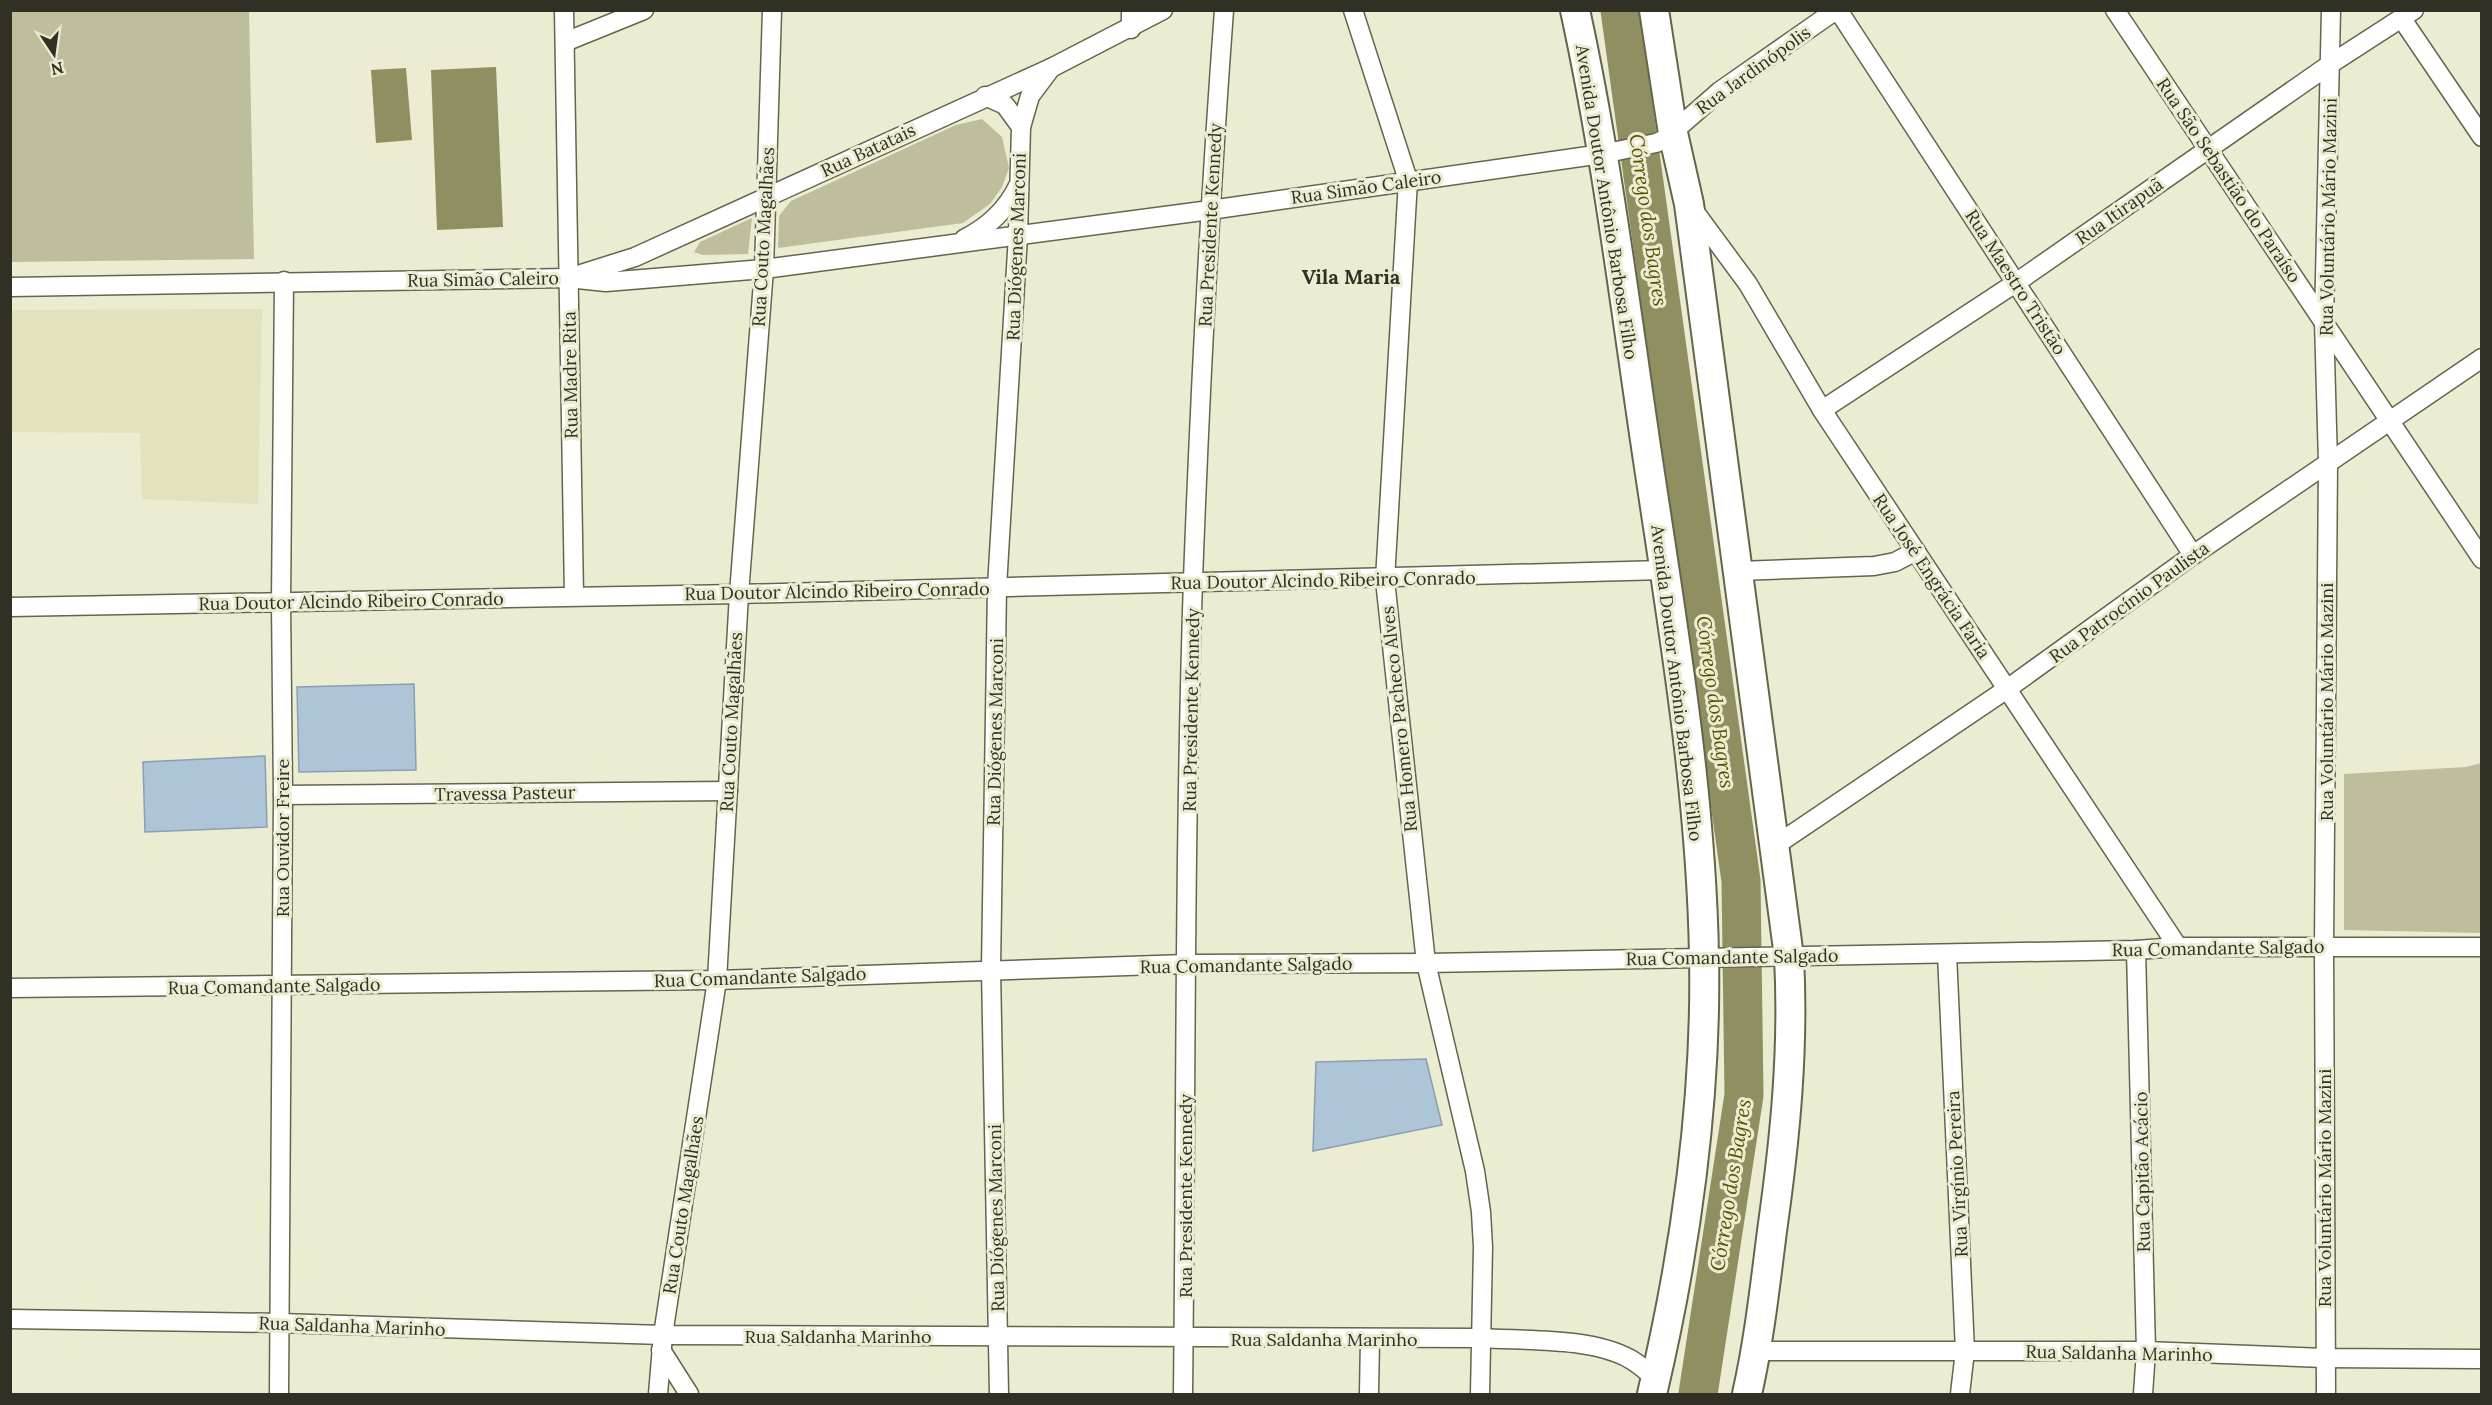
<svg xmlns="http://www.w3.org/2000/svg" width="2492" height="1405" font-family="Lora,serif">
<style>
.built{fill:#e2e2bf}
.green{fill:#bebe9d}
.water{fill:#8f8f62}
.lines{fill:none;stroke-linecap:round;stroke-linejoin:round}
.river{stroke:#8f8f62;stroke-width:39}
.building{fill:#aec4d7;stroke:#8a9fb1;stroke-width:1.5}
.street-casing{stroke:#65654d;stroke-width:21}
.primary-casing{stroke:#65654d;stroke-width:32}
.street{stroke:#fff;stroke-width:18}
.primary{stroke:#fff;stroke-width:28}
.labels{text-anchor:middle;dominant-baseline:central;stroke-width:6;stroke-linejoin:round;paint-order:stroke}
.street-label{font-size:18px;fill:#303025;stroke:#ebecd1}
.water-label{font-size:20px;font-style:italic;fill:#555301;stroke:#ebecd1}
.neighbourhood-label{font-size:20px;font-weight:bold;fill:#303025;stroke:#ebecd1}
</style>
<rect width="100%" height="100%" fill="#ebecd1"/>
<polygon class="built" points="262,309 258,504 142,499 140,433 11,432 11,310"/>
<g class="green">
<polygon points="10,11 249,11 254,259 11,262"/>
<polygon points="982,119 1002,137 1009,168 1002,187 990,204 963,223 778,248 779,216 791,201 956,125"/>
<polygon points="752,218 748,254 703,255 694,252 700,242"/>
<polygon points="2481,763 2481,933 2344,930 2344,774 2466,767"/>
</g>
<g class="water">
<polygon points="496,67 503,227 437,230 431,70"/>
<polygon points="406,68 412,140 376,143 371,70"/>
</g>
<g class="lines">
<polyline class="river" points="1620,10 1741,881 1744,1095 1698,1394"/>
</g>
<g class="building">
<polygon points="414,684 416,770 299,772 297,687"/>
<polygon points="265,756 267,827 145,832 143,762"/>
<polygon points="1426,1059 1442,1125 1313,1151 1316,1062"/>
</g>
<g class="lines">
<g class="street-casing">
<g id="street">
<polyline points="564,10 574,596"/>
<polyline points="1131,10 1131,29"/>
<polyline points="1353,10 1408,180 1385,580 1426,963 1475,1171 1481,1212 1483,1247 1480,1394"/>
<polyline points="1838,10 2193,555"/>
<polyline points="2115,10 2482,559"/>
<polyline points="2402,19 2482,137"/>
<polyline points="565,42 644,10"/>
<polyline points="985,96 1005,105 1021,127"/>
<polyline points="1692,208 1748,284 1822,410 2178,947"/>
<path d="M964,239C988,227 1006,211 1018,186"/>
<polyline points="581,274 635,257 1051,68 1163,10"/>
<polyline points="10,287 568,278 606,282 764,269 1210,210 1602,154 1656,143 1665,139 1720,91 1836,10"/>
<polyline points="1822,410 2017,282 2332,63 2414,10"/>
<polyline points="1739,571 1874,566 1895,562 1916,551"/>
<polyline points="10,607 739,594 1664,570"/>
<polyline points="283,795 728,791"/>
<polyline points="1776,845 2007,689 2193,555 2482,358"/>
<polyline points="2136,950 2146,1351 2143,1394"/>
<polyline points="1947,954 1965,1351 1960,1394"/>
<polyline points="10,988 717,980 1186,964 1426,963 2136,950 2178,947 2482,947"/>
<path d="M10,1319L280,1323L663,1335L1481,1338C1526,1341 1590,1337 1630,1359C1639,1364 1648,1372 1656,1379"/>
<polyline points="661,1350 689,1394"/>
<polyline points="1757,1351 2146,1351 2324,1358 2482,1359"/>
<polyline points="279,1394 283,795 281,602 284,281"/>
<polyline points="658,1394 663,1335 717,980 739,594 764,269 772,10"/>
<polyline points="999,1394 991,969 997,587 1018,235 1021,127 1030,96 1051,68"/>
<path d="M1183,1394C1186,1123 1184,852 1193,580C1200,390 1210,200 1224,10"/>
<polyline points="1369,1394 1370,1339"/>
<polyline points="2326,1394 2324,945 2328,463 2324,321 2331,10"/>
</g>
</g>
<g class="primary-casing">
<g id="primary">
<path d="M1575,10C1606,152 1624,297 1645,440C1670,611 1701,783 1704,956C1707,1100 1685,1255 1652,1394"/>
<path d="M1654,10L1673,133L1689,204L1789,957C1794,1050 1785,1139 1772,1231C1765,1286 1759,1341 1747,1394"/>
</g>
</g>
<use href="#street" class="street"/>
<use href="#primary" class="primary"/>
</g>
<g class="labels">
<g class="street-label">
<text transform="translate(1753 70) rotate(-36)">Rua Jardinópolis</text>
<text transform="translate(868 150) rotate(-25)">Rua Batatais</text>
<text transform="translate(2229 180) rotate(56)">Rua São Sebastião do Paraíso</text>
<text transform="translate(1366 187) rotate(-8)">Rua Simão Caleiro</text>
<text transform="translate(1607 202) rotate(81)">Avenida Doutor Antônio Barbosa Filho</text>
<text transform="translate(2119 211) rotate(-35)">Rua Itirapuã</text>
<text transform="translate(2328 217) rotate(-89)">Rua Voluntário Mário Mazini</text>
<text transform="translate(1210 225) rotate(-87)">Rua Presidente Kennedy</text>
<text transform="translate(763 237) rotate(-87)">Rua Couto Magalhães</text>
<text transform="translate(1016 247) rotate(-88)">Rua Diógenes Marconi</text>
<text transform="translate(483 279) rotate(-1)">Rua Simão Caleiro</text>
<text transform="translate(2016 282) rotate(57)">Rua Maestro Tristão</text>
<text transform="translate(570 375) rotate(-91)">Rua Madre Rita</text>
<text transform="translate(1932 576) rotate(56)">Rua José Engrácia Faria</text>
<text transform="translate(1323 580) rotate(-1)">Rua Doutor Alcindo Ribeiro Conrado</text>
<text transform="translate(837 591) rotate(-1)">Rua Doutor Alcindo Ribeiro Conrado</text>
<text transform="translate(351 601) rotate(-1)">Rua Doutor Alcindo Ribeiro Conrado</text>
<text transform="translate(2129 602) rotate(-36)">Rua Patrocínio Paulista</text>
<text transform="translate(1677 683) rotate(83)">Avenida Doutor Antônio Barbosa Filho</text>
<text transform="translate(2326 702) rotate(-90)">Rua Voluntário Mário Mazini</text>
<text transform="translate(1191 710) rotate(-89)">Rua Presidente Kennedy</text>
<text transform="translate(1399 719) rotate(-96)">Rua Homero Pacheco Alves</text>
<text transform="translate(731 722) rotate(-87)">Rua Couto Magalhães</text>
<text transform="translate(995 732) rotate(-89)">Rua Diógenes Marconi</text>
<text transform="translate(505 793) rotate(-1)">Travessa Pasteur</text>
<text transform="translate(282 838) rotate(-90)">Rua Ouvidor Freire</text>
<text transform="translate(2218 948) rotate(-1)">Rua Comandante Salgado</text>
<text transform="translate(1732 957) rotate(-1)">Rua Comandante Salgado</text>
<text transform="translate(1246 965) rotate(-1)">Rua Comandante Salgado</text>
<text transform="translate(760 977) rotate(-2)">Rua Comandante Salgado</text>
<text transform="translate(274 986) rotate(-1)">Rua Comandante Salgado</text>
<text transform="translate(2142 1172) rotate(-91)">Rua Capitão Acácio</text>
<text transform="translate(1957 1174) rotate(-93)">Rua Virgínio Pereira</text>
<text transform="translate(2324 1188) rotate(-90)">Rua Voluntário Mário Mazini</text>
<text transform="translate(1185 1196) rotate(-90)">Rua Presidente Kennedy</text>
<text transform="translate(683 1205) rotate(-81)">Rua Couto Magalhães</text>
<text transform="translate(996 1218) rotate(-91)">Rua Diógenes Marconi</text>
<text transform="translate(352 1326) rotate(2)">Rua Saldanha Marinho</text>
<text x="838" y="1336">Rua Saldanha Marinho</text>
<text x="1324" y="1339">Rua Saldanha Marinho</text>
<text transform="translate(2119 1353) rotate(1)">Rua Saldanha Marinho</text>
</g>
<g class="water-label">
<text transform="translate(1649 220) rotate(82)">Córrego dos Bagres</text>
<text transform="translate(1716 702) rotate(82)">Córrego dos Bagres</text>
<text transform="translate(1730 1185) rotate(-81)">Córrego dos Bagres</text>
</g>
<g class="neighbourhood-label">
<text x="1351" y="276">Vila Maria</text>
</g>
</g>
<rect width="2492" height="1405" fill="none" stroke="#303025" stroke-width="24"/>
<g transform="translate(54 54) rotate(167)" stroke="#ebecd1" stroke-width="4.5" paint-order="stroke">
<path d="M0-4.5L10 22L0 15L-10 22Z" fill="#303025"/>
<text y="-9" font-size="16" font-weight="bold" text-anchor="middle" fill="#303025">N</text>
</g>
</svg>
